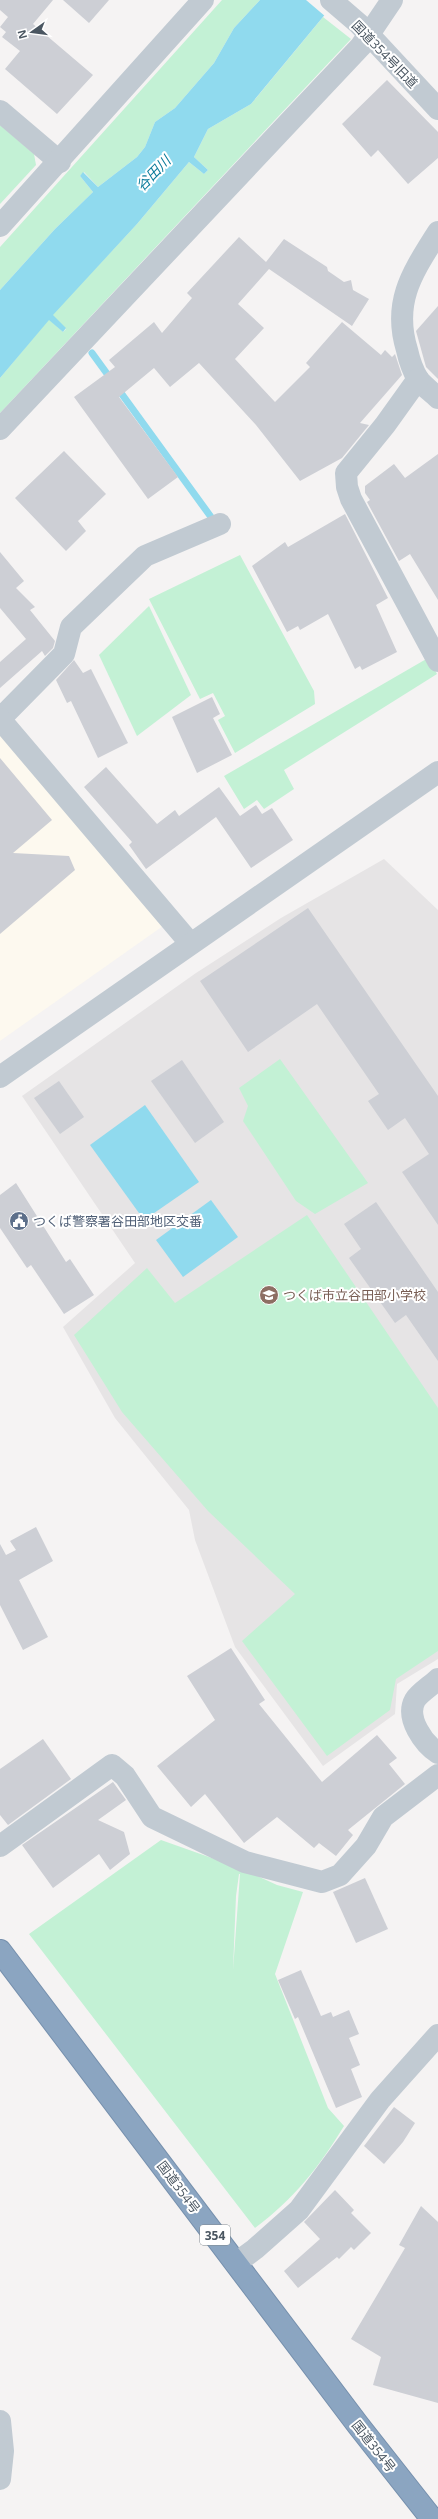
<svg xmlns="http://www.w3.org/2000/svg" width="438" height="2519" font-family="'Open Sans','Noto Sans JP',sans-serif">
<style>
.commercial{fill:#fdf9ef}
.education{fill:#e6e4e5}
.green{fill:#c3f1d5;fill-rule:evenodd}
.water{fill:#90daee}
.pier{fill:#f5f3f3}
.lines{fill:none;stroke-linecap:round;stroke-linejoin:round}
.stream{stroke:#90daee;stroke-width:7}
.building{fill:#cdcfd5}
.highway-casing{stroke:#7690ad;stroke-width:24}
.minor{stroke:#c1cad2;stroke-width:22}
.highway{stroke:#8ba5c1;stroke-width:22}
.labels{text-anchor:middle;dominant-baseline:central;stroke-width:4;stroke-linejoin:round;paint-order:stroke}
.shield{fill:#fff;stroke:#808990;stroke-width:1}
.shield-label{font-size:12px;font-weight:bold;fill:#4a5661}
.street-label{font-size:13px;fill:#4a5661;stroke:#fff}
.service-label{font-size:13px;fill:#4e5e75;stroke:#fff;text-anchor:start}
.education-label{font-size:13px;fill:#785e54;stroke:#fff;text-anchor:start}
.water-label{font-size:14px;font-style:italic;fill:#0c7c9b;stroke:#fff}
</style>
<rect width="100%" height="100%" fill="#f5f3f3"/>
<polygon class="commercial" points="0,731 163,926 0,1041"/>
<polygon class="education" points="384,859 438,910 438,1659 397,1684 395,1714 323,1766 235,1647 195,1540 189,1510 115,1418 63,1327 135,1263 22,1096 196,973 281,918"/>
<g class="green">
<polygon points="222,0 260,0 234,28 214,63 175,108 155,122 145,147 137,157 98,187 84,172 80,176 93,192 55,229 0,290 0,247"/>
<polygon points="323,17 351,39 0,413 0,378 49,319 63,332 66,329 52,315 137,224 189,162 204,174 208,170 194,157 208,129 251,104"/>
<polygon points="0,125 34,154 36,165 0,204"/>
<polygon points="240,555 314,691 315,704 235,753 218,720 225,716 213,693 200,699 149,599"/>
<polygon points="149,606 191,695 137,736 99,655"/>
<polygon points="428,658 437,674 284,770 294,789 264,809 257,800 244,809 224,776"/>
<polygon points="280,1059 368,1183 315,1214 296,1201 243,1121 248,1106 239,1088"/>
<polygon points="307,1215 438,1408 438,1651 396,1679 390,1710 327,1756 242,1641 295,1594 208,1511 122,1412 74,1335 147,1268 175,1303"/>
<path d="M161,1840L240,1868L277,1885L303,1892L275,1974L328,2108L344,2126C319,2167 294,2199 255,2228L29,1934ZM239,1874H240L233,1970L236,1896Z"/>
</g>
<g class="water">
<polygon points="260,0 337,0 251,104 208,129 194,157 208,170 204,174 189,162 137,224 53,315 66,328 63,332 49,320 0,378 0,290 55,229 93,192 80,176 83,172 98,187 137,157 145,147 155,122 175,108 214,63 234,28"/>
<polygon points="145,1105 199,1182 144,1220 90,1145"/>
<polygon points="211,1200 238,1237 183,1277 156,1240"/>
</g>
<polygon class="pier" points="306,0 339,0 326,17"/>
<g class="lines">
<polyline class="stream" points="92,353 211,517"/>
</g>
<g class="building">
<polygon points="0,0 53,0 33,24 93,75 57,114 5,69 20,51 2,37 6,32 0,27 8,17 0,10"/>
<polygon points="63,0 109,0 89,23"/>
<polygon points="387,80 438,132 438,158 408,184 378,150 371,157 342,124"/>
<polygon points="239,237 266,262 284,239 327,267 328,271 344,282 351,280 353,290 369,299 352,326 269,269 238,304 264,328 235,359 275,402 310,367 306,363 342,322 381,355 385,350 392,357 395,354 402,375 360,423 369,425 342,458 300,481 256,425 199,363 170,387 154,368 119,397 178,477 148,499 74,397 115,367 109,360 154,322 162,333 192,298 187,293"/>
<polygon points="438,306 438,379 426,367 416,331"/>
<polygon points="64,451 106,494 78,521 86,531 66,551 15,498"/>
<polygon points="438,454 438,600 410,554 399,561 367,502 370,500 365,493 365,486 394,464 405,478"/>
<polygon points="345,514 388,598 376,605 397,652 362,670 360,666 355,669 328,614 300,630 298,626 287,632 252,566 285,542 288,547"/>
<polygon points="0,552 24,581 16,588 35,607 30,610 55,641 53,648 45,656 42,651 0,688 0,662 26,639 0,608"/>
<polygon points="74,660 83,673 91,669 128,743 98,758 71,701 67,703 56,680"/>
<polygon points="212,697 220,714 213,718 232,755 197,773 172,717"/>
<polygon points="0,758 52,820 13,853 69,856 75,870 0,934"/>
<polygon points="106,767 157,824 175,810 179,816 219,787 240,816 256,805 262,814 272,808 293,840 251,868 216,817 146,869 129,845 132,842 84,787"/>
<polygon points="308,908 438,1096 438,1225 402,1172 429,1154 405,1118 388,1130 368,1101 379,1094 317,1004 248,1052 200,981"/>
<polygon points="182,1060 224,1122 195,1143 151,1081"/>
<polygon points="59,1081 84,1117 60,1134 34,1098"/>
<polygon points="16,1183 66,1262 70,1259 94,1295 64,1314 31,1265 27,1268 0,1228 0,1195"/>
<polygon points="376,1202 438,1292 438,1361 406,1315 395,1323 349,1258 361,1249 344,1224"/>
<polygon points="36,1527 53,1561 19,1580 48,1637 23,1650 0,1605 0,1544 6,1555 16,1550 10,1541"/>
<polygon points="231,1648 265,1700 259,1704 322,1782 377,1735 397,1758 389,1764 405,1784 348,1830 353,1835 336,1856 319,1843 314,1848 277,1817 244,1843 205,1794 191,1807 157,1766 215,1720 187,1676"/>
<polygon points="43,1739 71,1779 8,1825 0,1815 0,1769"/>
<polygon points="113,1782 126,1800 98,1820 124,1832 130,1854 110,1870 99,1854 53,1888 22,1845"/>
<polygon points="365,1878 388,1929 356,1943 333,1892"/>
<polygon points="301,1970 321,2016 331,2012 333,2017 349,2010 359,2034 349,2038 360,2065 351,2069 362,2097 336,2108 298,2017 295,2019 278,1980"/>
<polygon points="394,2107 415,2123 403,2142 384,2164 364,2146"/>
<polygon points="335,2190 354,2210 351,2213 371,2233 354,2250 351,2247 339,2259 337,2257 298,2288 284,2271 320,2239 304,2222"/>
<polygon points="421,2206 438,2222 438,2403 373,2385 381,2357 351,2339 405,2248 399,2245"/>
</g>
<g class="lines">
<g class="highway-casing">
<polyline id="highway" points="0,1951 358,2425 432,2519"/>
</g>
<g class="minor">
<polyline points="331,0 359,24 438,109"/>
<polyline points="0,111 60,162"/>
<polyline points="0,226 203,0"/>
<path d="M438,232C413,272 392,301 407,350C409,359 413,371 418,379C423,386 432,392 438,398"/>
<polyline points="418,379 385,425 346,473 347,487 351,499 438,661"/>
<polyline points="0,429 361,46 392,0"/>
<polyline points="0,719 64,654 71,627 145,556 220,524"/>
<polyline points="0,719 190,943"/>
<polyline points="0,1077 438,772"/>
<path d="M438,1679C432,1685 419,1693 415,1700C405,1718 424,1744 438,1753"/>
<polyline points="0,1846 112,1765 125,1776 152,1817 245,1862 322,1882 340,1875 366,1846 383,1817 438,1775"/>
<polyline points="236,2263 255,2249 299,2210 380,2100 438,2035"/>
<polyline points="0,2421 3,2451 0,2479"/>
</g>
<use href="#highway" class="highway"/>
</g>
<defs>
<g id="civic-disc" transform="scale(1)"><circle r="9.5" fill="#5c6f8a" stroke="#fff"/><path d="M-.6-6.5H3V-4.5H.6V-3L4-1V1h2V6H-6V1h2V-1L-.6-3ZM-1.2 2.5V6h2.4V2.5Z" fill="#fff"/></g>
<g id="school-disc" transform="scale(1)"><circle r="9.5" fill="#8d6e63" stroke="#fff"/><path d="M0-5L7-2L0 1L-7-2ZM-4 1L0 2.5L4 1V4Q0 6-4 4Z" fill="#fff"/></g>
</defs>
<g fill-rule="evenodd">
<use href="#civic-disc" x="19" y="1221"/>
<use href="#school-disc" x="269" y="1295"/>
</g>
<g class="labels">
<rect class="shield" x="200" y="2225" width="30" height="20" rx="3"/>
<g class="shield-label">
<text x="215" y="2235">354</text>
</g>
<g class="street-label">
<text transform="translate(385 54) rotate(46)">国道354号旧道</text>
<text transform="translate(179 2187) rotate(53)">国道354号</text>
<text transform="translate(374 2446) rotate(52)">国道354号</text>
</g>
<g class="service-label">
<text x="33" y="1221">つくば警察署谷田部地区交番</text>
</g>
<g class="education-label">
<text x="283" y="1295">つくば市立谷田部小学校</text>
</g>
<g class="water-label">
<text transform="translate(153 173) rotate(-46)">谷田川</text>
</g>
</g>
<g transform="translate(32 32) rotate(256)" stroke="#ffffff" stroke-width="3" paint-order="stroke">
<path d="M0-3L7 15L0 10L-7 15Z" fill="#4a5661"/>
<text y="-6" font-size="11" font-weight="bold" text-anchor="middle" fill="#4a5661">N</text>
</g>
</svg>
